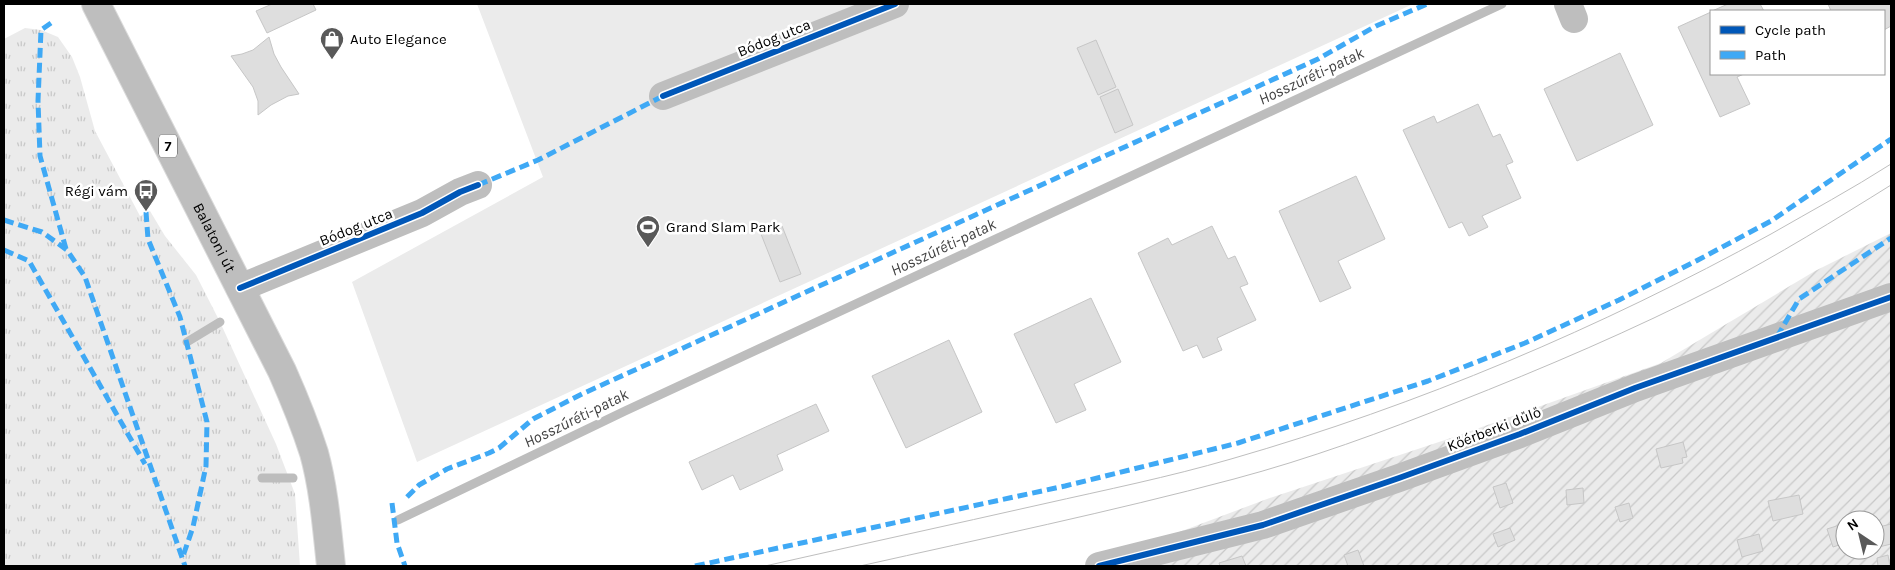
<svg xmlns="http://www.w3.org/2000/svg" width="1895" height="570" font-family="Karla,sans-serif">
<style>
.grass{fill:url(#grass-tufts)}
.garden{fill:url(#garden-furrows);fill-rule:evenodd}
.pitch{fill:#ebebeb}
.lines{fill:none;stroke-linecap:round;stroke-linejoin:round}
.stream{stroke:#bdbdbd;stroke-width:9}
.building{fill:#dedede;stroke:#c6c6c6}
.primary-casing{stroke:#dbdbdb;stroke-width:30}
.minor{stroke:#bebebe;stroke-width:28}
.primary{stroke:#bebebe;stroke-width:28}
.tram{stroke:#bebebe;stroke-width:1}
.quiet{stroke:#3fa9f5;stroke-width:5;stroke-dasharray:10 5;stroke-linecap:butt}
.cycleway-casing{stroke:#fff;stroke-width:9}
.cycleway{stroke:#0057b8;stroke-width:6}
.labels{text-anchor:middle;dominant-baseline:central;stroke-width:5;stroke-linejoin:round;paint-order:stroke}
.shield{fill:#fff;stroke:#4c4c4c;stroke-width:1}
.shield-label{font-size:14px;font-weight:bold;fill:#000}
.street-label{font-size:15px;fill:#000;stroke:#fff}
.poi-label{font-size:15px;fill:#000;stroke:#fff;text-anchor:start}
.water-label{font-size:16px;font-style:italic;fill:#424242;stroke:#fff}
</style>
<defs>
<pattern id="grass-tufts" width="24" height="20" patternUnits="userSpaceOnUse" patternTransform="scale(1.25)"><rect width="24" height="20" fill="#ebebeb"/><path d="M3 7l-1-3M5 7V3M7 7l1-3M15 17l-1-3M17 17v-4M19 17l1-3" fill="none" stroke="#c8c8c8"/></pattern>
<pattern id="garden-furrows" width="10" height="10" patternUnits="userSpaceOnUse" patternTransform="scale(1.25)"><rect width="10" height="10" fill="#ebebeb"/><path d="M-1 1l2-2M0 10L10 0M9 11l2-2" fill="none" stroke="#c8c8c8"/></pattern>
</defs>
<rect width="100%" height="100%" fill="#fff"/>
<polygon class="grass" points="25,28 41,30 58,37 72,57 80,77 95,131 140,216 150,211 165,236 196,275 220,322 276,444 295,494 300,566 4,566 4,39"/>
<path class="garden" d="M1891,233V566H1089L1267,499L1451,438L1661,363L1815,271ZM1845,520H1875V550H1845Z"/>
<polygon class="pitch" points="477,4 1413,4 417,462 352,282 543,177"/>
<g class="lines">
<g class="stream">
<polyline points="187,342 220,322"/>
<polyline points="262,478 293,478"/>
<polyline points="398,520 625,411 1502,4"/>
</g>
</g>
<g class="building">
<polygon points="272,4 313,4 316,10 267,33 256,11"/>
<polygon points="1728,4 1760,4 1764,11 1712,11"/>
<polygon points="1828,4 1891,4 1891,26 1884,30 1884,11 1831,11"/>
<polygon points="1711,12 1711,74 1744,74 1737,77 1750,104 1720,117 1678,27"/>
<polygon points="269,37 274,54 281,67 299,94 288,96 271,105 258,115 258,101 253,87 231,56 242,54 253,50"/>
<polygon points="1096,40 1116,87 1098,95 1077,48"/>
<polygon points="1620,53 1653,125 1577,161 1544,89"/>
<polygon points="1118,89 1133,125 1115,133 1100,97"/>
<polygon points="1478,104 1493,137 1500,134 1513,162 1506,165 1521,198 1482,216 1488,227 1469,236 1462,222 1449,228 1403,130 1434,116 1437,123"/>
<polygon points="1356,176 1385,239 1338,261 1351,288 1320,302 1279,211"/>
<polygon points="782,226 801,274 780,282 761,234"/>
<polygon points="1212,226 1228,259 1235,256 1248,284 1240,287 1256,320 1217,338 1222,350 1203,358 1197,345 1183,351 1138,253 1168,238 1172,245"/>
<polygon points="1091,298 1121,362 1074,384 1086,410 1056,423 1014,334"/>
<polygon points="949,340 982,412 906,448 872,376"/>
<polygon points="816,404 829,431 777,455 783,470 740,490 733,475 702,490 689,462"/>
<polygon points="1683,442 1687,457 1682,458 1683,463 1661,468 1656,449"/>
<polygon points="1506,483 1513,503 1500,508 1493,487"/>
<polygon points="1583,488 1584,503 1567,505 1566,490"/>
<polygon points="1799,495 1803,514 1773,521 1768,501"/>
<polygon points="1629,503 1633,518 1620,522 1615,507"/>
<polygon points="1843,524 1845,543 1833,547 1827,529"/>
<polygon points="1891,524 1891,544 1875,548 1875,528"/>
<polygon points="1510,528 1515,540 1498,547 1493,534"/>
<polygon points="1759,534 1763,551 1742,557 1737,540"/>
<polygon points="1358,550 1364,566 1348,566 1344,555"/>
<polygon points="1888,555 1890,566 1878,566 1877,558"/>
<polygon points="1242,556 1246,566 1220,566 1219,563"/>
</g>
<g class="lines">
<g class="primary-casing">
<g id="primary">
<path id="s1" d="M96,4L282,371C294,398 305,425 314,453C324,489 327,529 331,566"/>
</g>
</g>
<g class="minor">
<polyline points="1568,4 1574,19"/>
<polyline points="663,96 895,4"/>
<polyline points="240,288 422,213 460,192 478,185"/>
<polyline points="1099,566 1263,525 1399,478 1520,434 1635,388 1891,297"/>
</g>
<use href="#primary" class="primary"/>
<g class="tram">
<path d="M765,566C858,545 950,525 1043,504C1105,490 1169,477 1231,459C1419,405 1600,328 1771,234C1811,211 1852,189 1891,164"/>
<path d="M860,566C985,538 1110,512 1234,479C1309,459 1383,432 1455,403C1544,368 1633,330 1719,286C1778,255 1835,220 1891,185"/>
</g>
<g class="quiet">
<polyline points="51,23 41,30 38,101 40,156 66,249"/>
<polyline points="478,185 538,160 663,96"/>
<polyline points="146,212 148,239 180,317 207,422 206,466 193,527 182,559"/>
<polyline points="4,220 42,232 67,250 85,277 185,566"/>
<polyline points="4,250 29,261 145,464"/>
<polyline points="1777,337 1799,299 1891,238"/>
<polyline points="407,497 419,485 447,469 489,453 499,448 533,419 582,394 1318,59 1376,26 1427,4"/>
<polyline points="392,503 397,543 405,566"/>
<polyline points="695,566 1065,486 1238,443 1428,381 1525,343 1619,300 1698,260 1771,221 1891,139"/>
</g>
<g class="cycleway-casing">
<g id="cycleway">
<polyline points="663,96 895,4"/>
<polyline points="240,288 422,213 460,192 478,185"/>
<polyline points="1099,566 1263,525 1399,478 1520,434 1635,388 1891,297"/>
</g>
</g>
<use href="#cycleway" class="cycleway"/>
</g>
<defs>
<g id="shop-pin" transform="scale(1.25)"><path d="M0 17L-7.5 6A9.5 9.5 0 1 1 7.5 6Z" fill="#595959" stroke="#fff"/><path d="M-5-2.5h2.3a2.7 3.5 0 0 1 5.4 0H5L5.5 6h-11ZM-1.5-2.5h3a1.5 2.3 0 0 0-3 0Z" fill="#fff"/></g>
<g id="bus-pin" transform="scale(1.25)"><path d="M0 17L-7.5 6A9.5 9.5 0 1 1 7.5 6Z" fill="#595959" stroke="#fff"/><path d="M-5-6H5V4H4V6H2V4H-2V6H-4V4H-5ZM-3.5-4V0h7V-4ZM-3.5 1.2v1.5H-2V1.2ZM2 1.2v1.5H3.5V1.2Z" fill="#fff"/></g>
<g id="stadium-pin" transform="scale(1.25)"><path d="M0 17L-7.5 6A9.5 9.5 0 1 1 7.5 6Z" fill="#595959" stroke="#fff"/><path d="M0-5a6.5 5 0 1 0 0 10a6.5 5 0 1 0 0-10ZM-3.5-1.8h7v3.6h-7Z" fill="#fff"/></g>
</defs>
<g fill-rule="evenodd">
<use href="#shop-pin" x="332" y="39"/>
<use href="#bus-pin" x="146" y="191"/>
<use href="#stadium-pin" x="648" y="227"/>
</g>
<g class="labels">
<rect class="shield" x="159" y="134.5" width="18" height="23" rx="4"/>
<g class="shield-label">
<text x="168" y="146">7</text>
</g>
<g class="street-label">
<text transform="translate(774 38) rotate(-22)">Bódog utca</text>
<text transform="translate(356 227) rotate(-22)">Bódog utca</text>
<text stroke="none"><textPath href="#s1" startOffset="262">Balatoni út</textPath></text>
<text transform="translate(1494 429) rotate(-21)">Kőérberki dűlő</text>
</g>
<g class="poi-label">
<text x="350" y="39">Auto Elegance</text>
<text x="128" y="191" text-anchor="end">Régi vám</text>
<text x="666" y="227">Grand Slam Park</text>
</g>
<g class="water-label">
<text transform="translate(1311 76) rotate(-25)">Hosszúréti-patak</text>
<text transform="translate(943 247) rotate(-25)">Hosszúréti-patak</text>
<text transform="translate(576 418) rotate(-26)">Hosszúréti-patak</text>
</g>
</g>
<rect width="1895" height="570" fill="none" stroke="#000000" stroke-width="10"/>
<rect x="1710" y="10" width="175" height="65" fill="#ffffff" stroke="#999999"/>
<rect x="1720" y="26" width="25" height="8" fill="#0057b8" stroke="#999999"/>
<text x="1755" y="35" font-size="15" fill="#000000">Cycle path</text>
<rect x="1720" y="51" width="25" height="8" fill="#3fa9f5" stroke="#999999"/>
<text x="1755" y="60" font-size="15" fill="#000000">Path</text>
<g transform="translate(1860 535) rotate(325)"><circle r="24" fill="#ffffff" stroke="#999999"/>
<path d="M0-4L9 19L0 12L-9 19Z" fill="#595959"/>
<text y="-8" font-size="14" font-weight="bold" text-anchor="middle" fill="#000000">N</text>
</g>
</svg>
